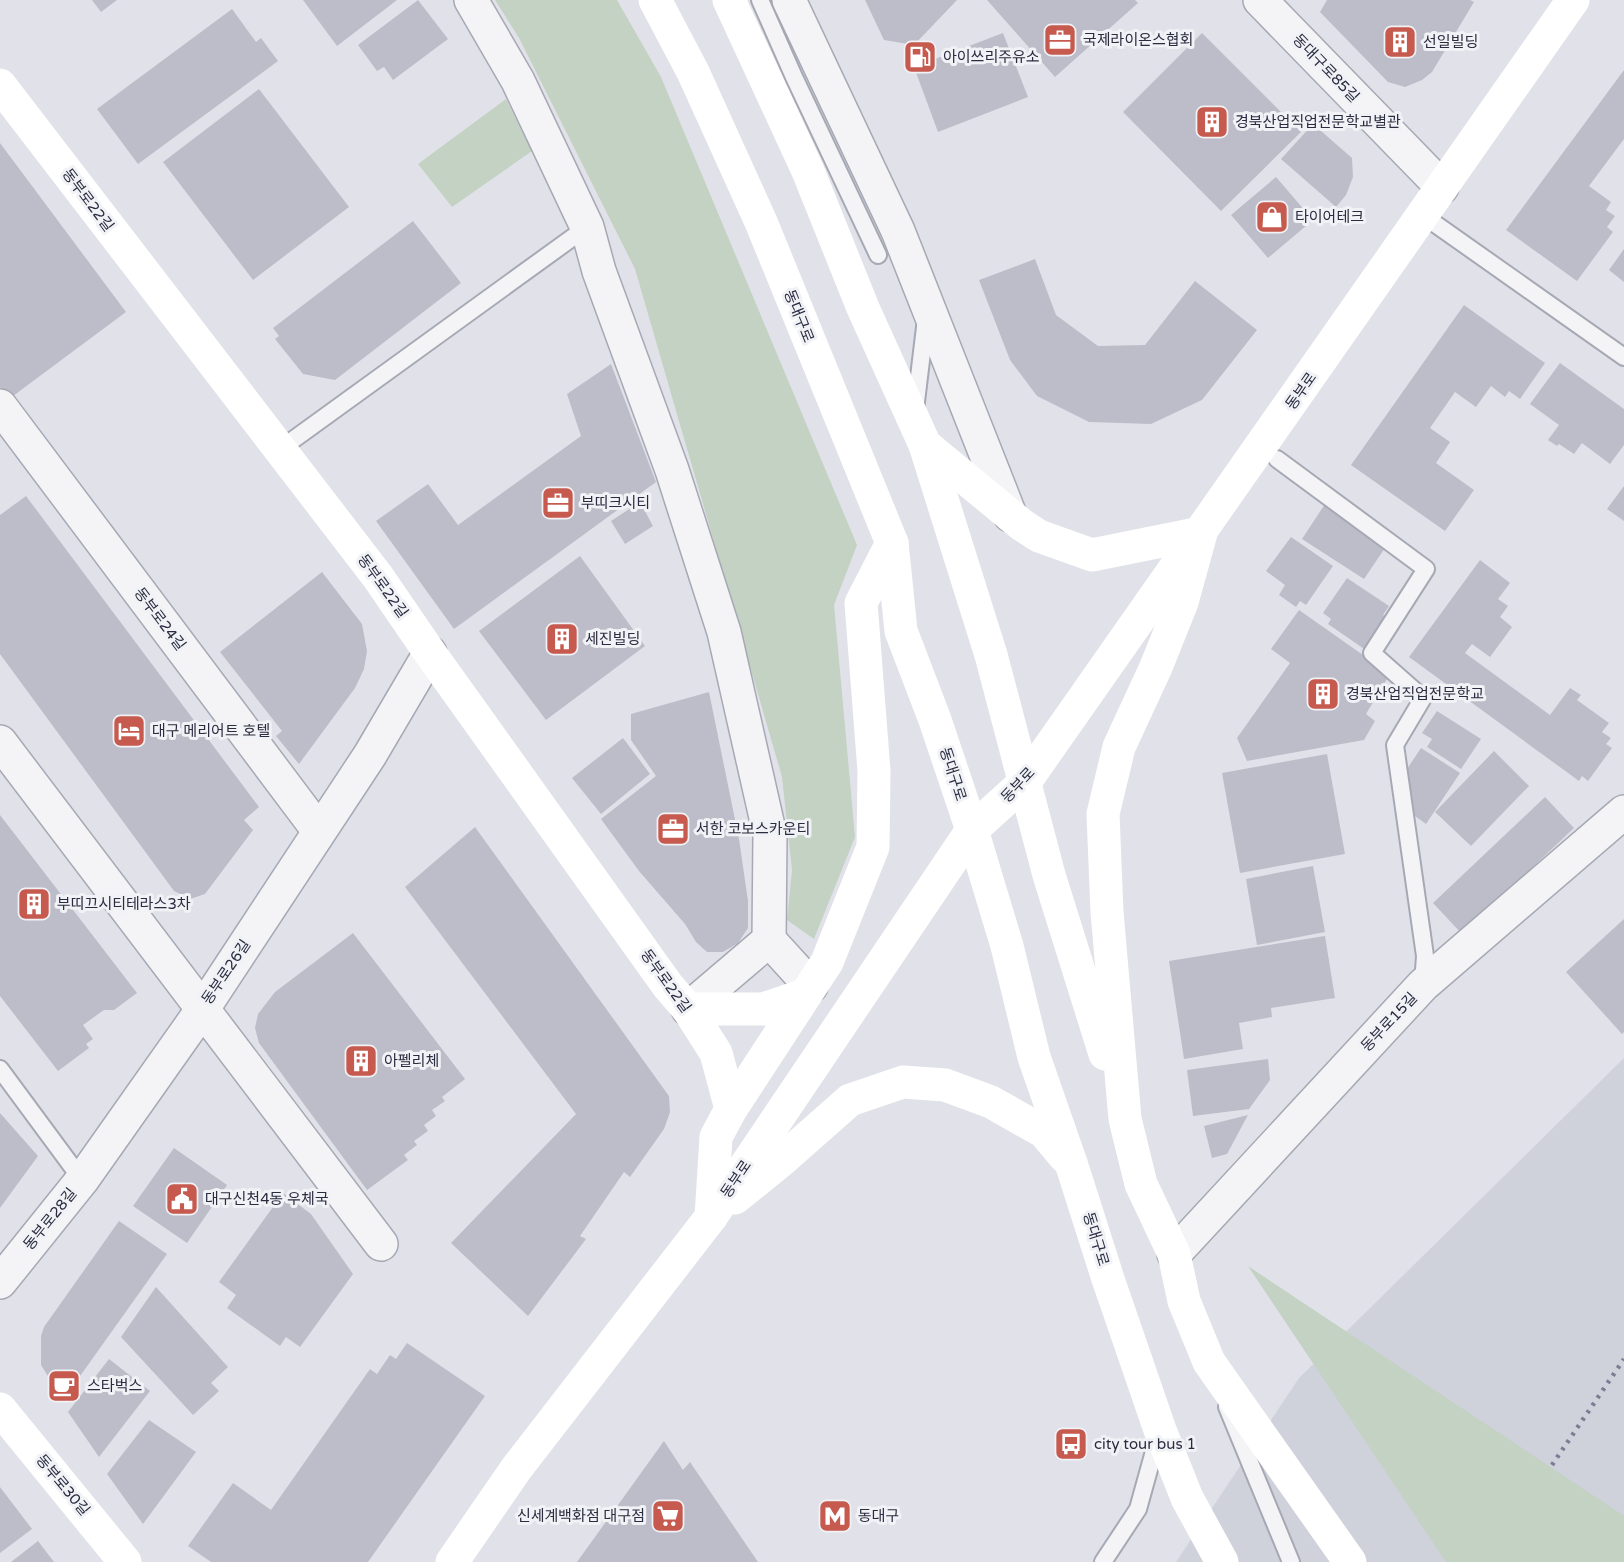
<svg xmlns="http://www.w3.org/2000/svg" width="1624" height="1562" font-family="'Varela Round','Noto Sans KR',sans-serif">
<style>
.built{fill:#cfd1db}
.green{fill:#c3d2c3}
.building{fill:#bcbdc8}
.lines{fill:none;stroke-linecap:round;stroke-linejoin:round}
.service-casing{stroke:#a6a8b3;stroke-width:20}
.minor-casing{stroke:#a6a8b3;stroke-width:36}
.service{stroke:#f4f4f7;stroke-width:16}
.minor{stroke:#f4f4f7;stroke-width:33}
.secondary{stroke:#fff;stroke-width:33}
.rail{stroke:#7b7e92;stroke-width:4.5;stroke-dasharray:3 6;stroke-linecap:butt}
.labels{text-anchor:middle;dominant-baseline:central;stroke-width:6;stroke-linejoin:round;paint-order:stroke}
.poi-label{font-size:15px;fill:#2a2d40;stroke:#f1f2f6;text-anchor:start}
.street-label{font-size:15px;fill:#2a2d40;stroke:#f1f2f6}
</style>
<rect width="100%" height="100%" fill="#e1e2e9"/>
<polygon class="built" points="1624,1058 1624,1562 1176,1562 1299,1378"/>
<g class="green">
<polygon points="495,0 617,0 661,77 857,545 834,605 855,837 814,939 787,920 792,870 782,777 635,269 519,38"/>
<polygon points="506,99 532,151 452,207 418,164"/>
<polygon points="1248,1266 1624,1516 1624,1562 1446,1562"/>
</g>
<g class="building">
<polygon points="92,0 117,0 101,12"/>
<polygon points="303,0 397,0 337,46"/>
<polygon points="418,0 448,39 393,80 384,67 377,71 358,45"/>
<polygon points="865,0 957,0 914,45 884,40"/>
<polygon points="987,0 1135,0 1138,3 1055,77"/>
<polygon points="1327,0 1470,0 1474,2 1432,72 1422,80 1405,87 1388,82 1320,12"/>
<polygon points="232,9 256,42 261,38 278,61 138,164 97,109"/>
<polygon points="1003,33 1028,97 938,132 914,67"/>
<polygon points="1202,33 1301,132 1221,211 1123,112"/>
<polygon points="1624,70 1624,139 1589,186 1611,202 1606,210 1615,216 1607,227 1613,232 1577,281 1506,230"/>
<polygon points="259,89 349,207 253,280 163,162"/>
<polygon points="1313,124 1352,158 1353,177 1346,195 1336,207 1281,159"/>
<polygon points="0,143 126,312 9,399 0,387"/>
<polygon points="1276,177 1313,220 1268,258 1231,215"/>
<polygon points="413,221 461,283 335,380 303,374 275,339 279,336 273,328"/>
<polygon points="1624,249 1624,282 1609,270"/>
<polygon points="1035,259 1056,315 1098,346 1145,345 1195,281 1257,330 1202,400 1151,424 1089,422 1037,396 1010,360 979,280"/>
<polygon points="1464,305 1545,363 1520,399 1509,391 1505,397 1491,386 1476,407 1455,392 1430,428 1450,442 1436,463 1474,490 1445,531 1351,465"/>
<polygon points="1560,363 1624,409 1624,445 1610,464 1582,443 1574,454 1559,444 1557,446 1548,440 1559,425 1530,404"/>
<polygon points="611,364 656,482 454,629 376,521 428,484 458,525 581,436 567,394"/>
<polygon points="1624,486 1624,521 1607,509"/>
<polygon points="26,496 259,807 244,820 253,830 205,894 190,899 174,891 0,654 0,515"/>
<polygon points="640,502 653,526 625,544 611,521"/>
<polygon points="1325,504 1387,545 1364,579 1302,539"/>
<polygon points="1291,537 1333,566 1306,605 1300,601 1296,607 1279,595 1285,585 1266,571"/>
<polygon points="580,556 645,646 546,720 479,631"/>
<polygon points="1480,560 1510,583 1498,599 1508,606 1500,617 1512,627 1490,657 1472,644 1465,653 1550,715 1570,688 1581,695 1577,700 1609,723 1602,732 1611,738 1606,744 1612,748 1588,781 1582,776 1579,781 1409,657"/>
<polygon points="322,572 362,624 367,651 364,669 355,688 299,764 276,736 282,731 220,652"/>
<polygon points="1347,578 1389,606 1383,615 1392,620 1370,653 1328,624 1331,619 1323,613"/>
<polygon points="1299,610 1390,674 1366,714 1375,721 1364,740 1247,761 1237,738 1290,663 1271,649"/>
<polygon points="709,692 739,839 748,901 748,928 738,943 723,952 707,952 696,942 685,924 639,871 601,819 656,776 631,740 631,714"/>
<polygon points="1437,711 1481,739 1461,769 1427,747 1432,739 1422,733"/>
<polygon points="623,738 650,774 601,814 572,778"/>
<polygon points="1421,748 1460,773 1426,824 1415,816 1407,769"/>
<polygon points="1494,751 1529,786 1471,846 1435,812"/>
<polygon points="1327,754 1345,854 1240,873 1222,773"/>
<polygon points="1545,797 1574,828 1462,934 1433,903"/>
<polygon points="0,815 137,993 114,1010 104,1010 83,1025 93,1039 86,1044 89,1048 58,1071 0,996"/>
<polygon points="475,827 669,1096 670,1112 664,1129 630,1177 624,1172 580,1236 586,1239 528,1316 451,1243 576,1114 405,887"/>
<polygon points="1313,866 1325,932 1257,945 1246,879"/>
<polygon points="1624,919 1624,1032 1622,1034 1566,972"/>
<polygon points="353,933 465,1079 442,1097 445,1101 432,1110 436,1116 424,1125 428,1131 414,1141 417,1145 404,1155 408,1160 367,1190 259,1043 255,1028 258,1014 275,992"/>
<polygon points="1325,936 1335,998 1271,1008 1272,1017 1239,1023 1243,1049 1184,1059 1169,961"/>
<polygon points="1268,1059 1270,1080 1249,1109 1193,1116 1187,1070"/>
<polygon points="0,1113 38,1156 0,1208"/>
<polygon points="1248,1115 1227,1154 1212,1158 1204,1126"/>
<polygon points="174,1148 227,1185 187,1243 133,1206"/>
<polygon points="283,1193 311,1214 353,1274 300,1347 286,1337 280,1346 227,1308 236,1295 219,1282"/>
<polygon points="119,1221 167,1254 63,1400 41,1365 41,1336 44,1327"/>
<polygon points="156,1287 228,1367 211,1383 219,1391 193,1415 121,1337"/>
<polygon points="407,1343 485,1396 368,1562 211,1562 188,1546 233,1483 271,1510 370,1369 377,1374 390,1355 396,1359"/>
<polygon points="109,1359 150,1391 99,1457 68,1412"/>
<polygon points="149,1420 196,1452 143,1524 107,1474"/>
<polygon points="664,1441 683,1470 690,1462 758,1562 577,1562"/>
<polygon points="0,1487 32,1529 0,1553"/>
<polygon points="38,1541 54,1562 11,1562"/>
</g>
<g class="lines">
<g class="service-casing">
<g id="service">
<polyline points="760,0 794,77 878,255"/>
<polyline points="1424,216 1624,357"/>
<polyline points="915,410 926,319"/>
<polyline points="279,450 587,227"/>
<polyline points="1277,459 1426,569 1372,653 1423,698 1395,745 1425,956 1423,984"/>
<polyline points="0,1069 82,1180"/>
<polyline points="1227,1407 1291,1562"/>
<polyline points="1103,1562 1138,1509 1158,1437"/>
</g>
</g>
<g class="minor-casing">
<g id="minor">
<polyline points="471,0 518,81 587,227 599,271 672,470 724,632 770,835 769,940 688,1009"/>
<polyline points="789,0 898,231 1010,515"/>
<polyline points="1260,0 1442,187"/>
<polyline points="0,406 319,831"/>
<polyline points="0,742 381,1244"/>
<polyline points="769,940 811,986"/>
<polyline points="1174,1254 1423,985 1624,812"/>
<polyline points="0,1282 82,1180 202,1010 370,755 430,653"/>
</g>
</g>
<use href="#service" class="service"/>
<use href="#minor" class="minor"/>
<g class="secondary">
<polyline points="655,0 693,72 761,222 892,543 901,631 935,720 972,830 1007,946 1034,1057 1072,1166 1108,1279 1160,1430 1187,1498 1222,1562"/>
<polyline points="729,0 808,171 863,308 925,445 991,655 1049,875 1105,1054"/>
<polyline points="0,85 378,577 430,653 668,986 688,1009 716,1053 731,1109"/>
<polyline points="925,445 1022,525 1039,536 1092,555 1201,533 1182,602 1156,667 1119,747 1103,814 1107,912 1125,1119 1141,1184 1174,1254 1184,1301 1209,1362 1350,1562"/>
<polyline points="688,1009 763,1009 805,995"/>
<polyline points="735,1198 782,1160 850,1100 903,1082 945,1085 991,1102 1044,1132 1065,1157"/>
<polyline points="711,1217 716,1137 731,1109 827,962 873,847 874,771 861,603 892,543"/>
<polyline points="0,1409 125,1562"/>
<polyline points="452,1562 516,1469 711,1217 972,830 1025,782 1573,0"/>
</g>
<polyline class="rail" points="1552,1465 1624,1359"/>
</g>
<defs>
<g id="office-square" transform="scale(1.725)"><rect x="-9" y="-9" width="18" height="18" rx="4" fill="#c65a4e" stroke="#f1f2f6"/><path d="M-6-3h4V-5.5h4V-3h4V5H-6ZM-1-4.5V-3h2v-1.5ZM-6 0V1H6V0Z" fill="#fff"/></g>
<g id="building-square" transform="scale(1.725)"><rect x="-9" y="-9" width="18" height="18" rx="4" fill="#c65a4e" stroke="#f1f2f6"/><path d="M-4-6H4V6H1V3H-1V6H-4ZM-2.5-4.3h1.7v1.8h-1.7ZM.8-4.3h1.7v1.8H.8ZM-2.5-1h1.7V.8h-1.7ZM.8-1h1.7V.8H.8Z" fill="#fff"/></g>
<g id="fuel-square" transform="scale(1.725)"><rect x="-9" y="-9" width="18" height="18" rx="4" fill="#c65a4e" stroke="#f1f2f6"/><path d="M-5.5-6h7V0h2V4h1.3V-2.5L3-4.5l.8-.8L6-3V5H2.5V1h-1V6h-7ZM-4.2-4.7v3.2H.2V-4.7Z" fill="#fff"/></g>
<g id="shop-square" transform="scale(1.725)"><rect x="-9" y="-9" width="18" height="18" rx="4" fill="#c65a4e" stroke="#f1f2f6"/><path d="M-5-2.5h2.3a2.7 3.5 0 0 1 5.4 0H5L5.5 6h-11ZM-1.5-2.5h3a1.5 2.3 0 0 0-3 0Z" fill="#fff"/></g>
<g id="hotel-square" transform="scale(1.725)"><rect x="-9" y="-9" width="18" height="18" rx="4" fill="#c65a4e" stroke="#f1f2f6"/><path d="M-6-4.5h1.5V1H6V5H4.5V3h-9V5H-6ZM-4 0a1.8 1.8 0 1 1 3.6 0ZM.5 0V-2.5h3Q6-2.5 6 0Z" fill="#fff"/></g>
<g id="civic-square" transform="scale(1.725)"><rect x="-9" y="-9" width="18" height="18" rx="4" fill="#c65a4e" stroke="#f1f2f6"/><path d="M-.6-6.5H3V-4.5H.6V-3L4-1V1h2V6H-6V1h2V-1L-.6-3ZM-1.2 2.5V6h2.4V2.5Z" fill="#fff"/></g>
<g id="cafe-square" transform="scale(1.725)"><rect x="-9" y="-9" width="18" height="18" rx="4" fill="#c65a4e" stroke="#f1f2f6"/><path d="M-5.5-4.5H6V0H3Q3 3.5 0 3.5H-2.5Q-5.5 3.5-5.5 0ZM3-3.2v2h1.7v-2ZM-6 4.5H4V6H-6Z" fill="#fff"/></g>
<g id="bus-square" transform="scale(1.725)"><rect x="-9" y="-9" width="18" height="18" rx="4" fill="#c65a4e" stroke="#f1f2f6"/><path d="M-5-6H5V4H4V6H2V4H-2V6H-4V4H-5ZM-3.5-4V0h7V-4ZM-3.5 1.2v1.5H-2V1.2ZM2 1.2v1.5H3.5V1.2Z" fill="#fff"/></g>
<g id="supermarket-square" transform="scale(1.725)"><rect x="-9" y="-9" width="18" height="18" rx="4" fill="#c65a4e" stroke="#f1f2f6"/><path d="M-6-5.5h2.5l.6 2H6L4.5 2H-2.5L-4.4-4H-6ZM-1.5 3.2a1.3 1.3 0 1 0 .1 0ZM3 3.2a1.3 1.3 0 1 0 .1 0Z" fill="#fff"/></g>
<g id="metro-square" transform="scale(1.725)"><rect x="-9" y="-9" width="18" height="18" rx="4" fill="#c65a4e" stroke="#f1f2f6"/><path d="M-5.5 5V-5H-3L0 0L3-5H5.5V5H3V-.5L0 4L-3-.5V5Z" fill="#fff"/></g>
</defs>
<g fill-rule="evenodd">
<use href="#office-square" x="1060" y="40"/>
<use href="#building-square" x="1400" y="42"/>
<use href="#fuel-square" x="920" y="57"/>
<use href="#building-square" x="1212" y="122"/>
<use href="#shop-square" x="1272" y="217"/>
<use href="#office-square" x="558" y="503"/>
<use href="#building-square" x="562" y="639"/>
<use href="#building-square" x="1323" y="694"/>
<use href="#hotel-square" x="129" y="731"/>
<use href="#office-square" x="673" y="829"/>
<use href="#building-square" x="34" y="904"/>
<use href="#building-square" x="361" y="1061"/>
<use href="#civic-square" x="182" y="1199"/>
<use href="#cafe-square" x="64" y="1386"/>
<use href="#bus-square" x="1071" y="1444"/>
<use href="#supermarket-square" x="668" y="1516"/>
<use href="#metro-square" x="835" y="1516"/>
</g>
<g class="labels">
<g class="poi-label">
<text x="1083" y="40">국제라이온스협회</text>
<text x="1423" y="42">선일빌딩</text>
<text x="943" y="57">아이쓰리주유소</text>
<text x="1235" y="122">경북산업직업전문학교별관</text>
<text x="1295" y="217">타이어테크</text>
<text x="581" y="503">부띠크시티</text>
<text x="585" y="639">세진빌딩</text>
<text x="1346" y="694">경북산업직업전문학교</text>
<text x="152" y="731">대구 메리어트 호텔</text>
<text x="696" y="829">서한 코보스카운티</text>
<text x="57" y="904">부띠끄시티테라스3차</text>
<text x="384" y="1061">아펠리체</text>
<text x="205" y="1199">대구신천4동 우체국</text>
<text x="87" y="1386">스타벅스</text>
<text x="1094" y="1444">city tour bus 1</text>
<text x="645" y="1516" text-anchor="end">신세계백화점 대구점</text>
<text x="858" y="1516">동대구</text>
</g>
<g class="street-label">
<text transform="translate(1326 68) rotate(46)">동대구로85길</text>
<text transform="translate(88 200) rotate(53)">동부로22길</text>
<text transform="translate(799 316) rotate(68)">동대구로</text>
<text transform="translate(1301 391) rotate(-55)">동부로</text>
<text transform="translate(383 586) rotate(54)">동부로22길</text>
<text transform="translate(160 619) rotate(53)">동부로24길</text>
<text transform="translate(953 774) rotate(72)">동대구로</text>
<text transform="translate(1018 785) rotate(-47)">동부로</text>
<text transform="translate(226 972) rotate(-56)">동부로26길</text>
<text transform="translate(666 981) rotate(54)">동부로22길</text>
<text transform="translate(1389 1022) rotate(-47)">동부로15길</text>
<text transform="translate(736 1179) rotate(-56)">동부로</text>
<text transform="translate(50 1219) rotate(-51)">동부로28길</text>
<text transform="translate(1096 1239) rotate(73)">동대구로</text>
<text transform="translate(63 1485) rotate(50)">동부로30길</text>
</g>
</g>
</svg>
